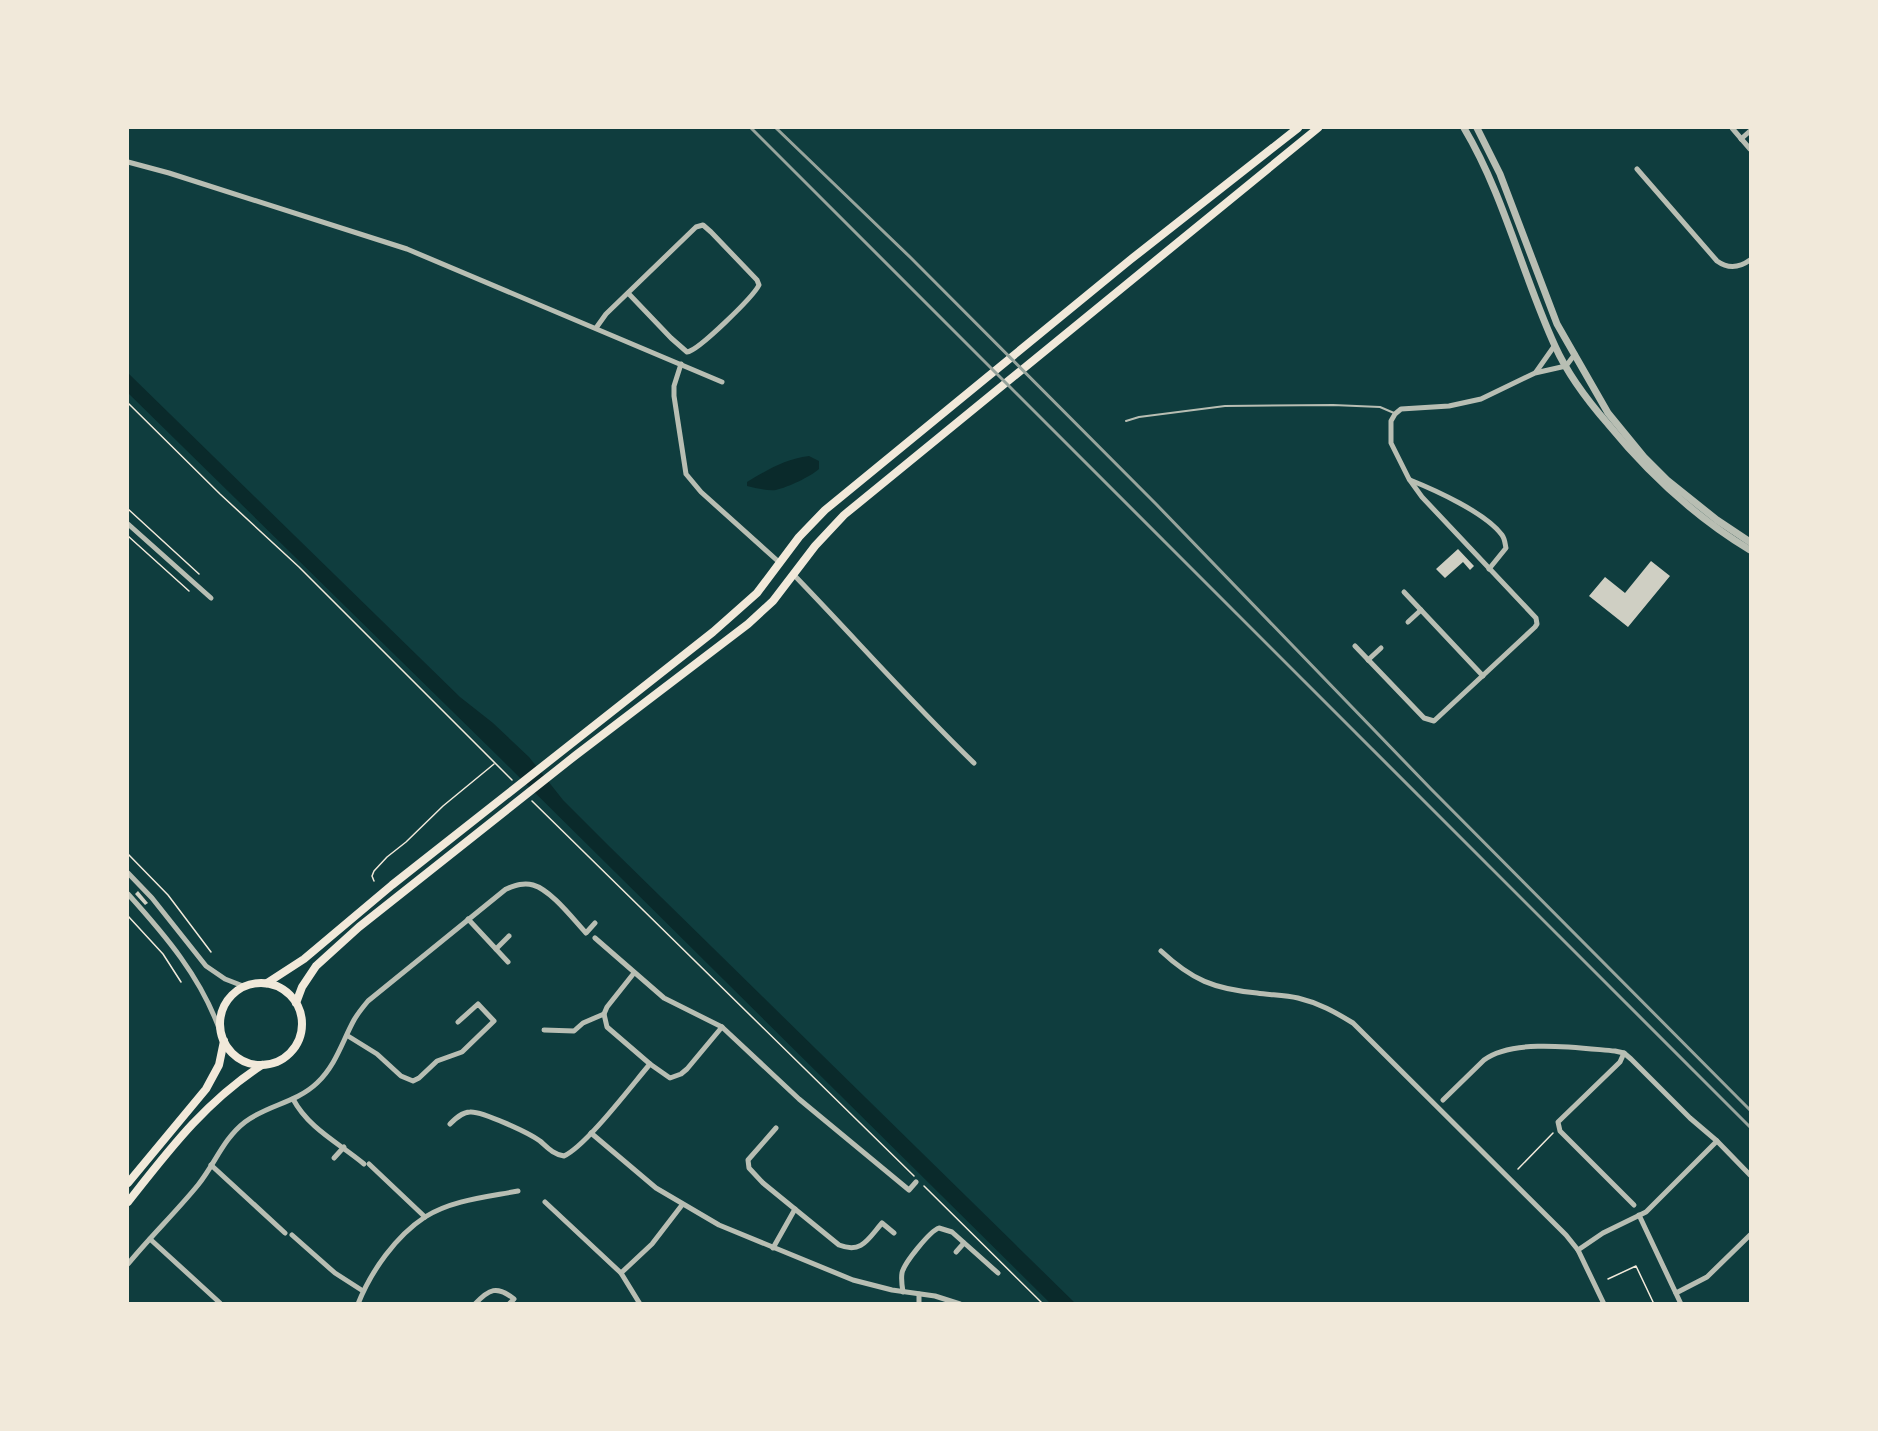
<svg xmlns="http://www.w3.org/2000/svg" width="1878" height="1431" font-family="Poppins,sans-serif">
<style>
.water{fill:#0a2a2b}
.building{fill:#cfcfc3}
.lines{fill:none;stroke-linecap:round;stroke-linejoin:round}
.path{stroke:#f1e9da;stroke-width:1.5}
.service{stroke:#b8beb3;stroke-width:2}
.minor{stroke:#b8beb3;stroke-width:5}
.tertiary{stroke:#b8beb3;stroke-width:7}
.secondary{stroke:#f1e9da;stroke-width:8}
.rail{stroke:#97a49c;stroke-width:3}
</style>
<rect width="100%" height="100%" fill="#0f3d3e"/>
<g class="water">
<polygon points="128,373 460,697 493,723 529,757 563,800 610,847 1075,1303 1050,1303 504,762 128,393"/>
<path d="M809,456L819,461V469C810,477 788,487 776,490C767,491 756,488 747,486V482C767,470 785,459 809,456Z"/>
</g>
<g class="building">
<polygon points="1458,549 1474,566 1470,570 1463,562 1445,578 1436,569"/>
<polygon points="1651,561 1670,576 1628,627 1589,596 1605,577 1625,593"/>
<polygon points="138,891 148,903 145,905 135,894"/>
</g>
<g class="lines">
<g class="path">
<polyline points="128,403 220,494 299,567 512,780"/>
<polyline points="128,509 199,574"/>
<polyline points="128,536 189,591"/>
<polyline points="532,801 914,1176"/>
<polyline points="128,854 168,895 211,952"/>
<polyline points="374,881 372,876 374,871 387,857 406,842 443,806 494,764"/>
<polyline points="128,916 163,954 181,982"/>
<polyline points="1518,1169 1553,1133"/>
<polyline points="924,1186 1043,1304"/>
<polyline points="1608,1279 1636,1266 1654,1304"/>
</g>
<polyline class="service" points="1126,421 1139,417 1225,406 1333,405 1380,407 1394,413"/>
<g class="minor">
<polyline points="1732,128 1750,149"/>
<polyline points="1741,139 1750,131"/>
<polyline points="128,162 169,173 407,249 722,382"/>
<path d="M1637,169L1717,261C1728,269 1739,268 1750,260"/>
<path d="M596,328L606,314L696,227L703,225L711,232L757,280L759,285C753,297 698,351 687,352L671,338L628,293"/>
<polyline points="681,364 674,386 674,396 686,474 701,492 780,563"/>
<polyline points="1536,372 1555,345"/>
<path d="M1410,480C1435,490 1486,513 1502,535C1505,539 1505,544 1506,548L1489,569"/>
<polyline points="128,524 211,598"/>
<path d="M793,574C854,637 911,702 974,763"/>
<polyline points="1404,592 1483,676"/>
<polyline points="1408,622 1421,610"/>
<polyline points="1355,646 1424,718 1434,721 1535,627 1537,624 1536,618 1422,497 1409,479 1391,443 1391,421 1395,414 1401,409 1449,406 1481,399 1535,373 1566,366 1575,354"/>
<polyline points="1368,660 1381,648"/>
<polyline points="128,873 152,898 206,966 225,979 243,986"/>
<path d="M128,894C165,935 201,977 220,1031"/>
<polyline points="468,919 508,962"/>
<polyline points="595,938 664,998 722,1027 799,1099 909,1190 916,1182"/>
<polyline points="496,949 509,936"/>
<path d="M1161,951C1192,980 1214,989 1257,993C1270,995 1285,995 1298,998C1319,1003 1335,1012 1353,1023L1566,1235L1578,1250L1604,1304"/>
<polyline points="604,1014 607,1027 650,1064 670,1078 681,1074 687,1069 722,1027"/>
<polyline points="544,1030 574,1031 583,1023 604,1014 607,1007 634,973"/>
<polyline points="348,1036 377,1054 401,1076 413,1081 419,1078 437,1061 462,1052 494,1021 478,1004 458,1022"/>
<polyline points="1624,1053 1620,1062 1558,1122 1560,1131 1634,1205"/>
<path d="M293,1099C309,1129 339,1143 364,1164"/>
<path d="M1443,1100L1484,1060C1513,1038 1579,1048 1615,1051L1624,1053L1631,1059L1690,1118L1717,1141L1750,1175"/>
<path d="M450,1124C455,1119 462,1112 470,1112C482,1111 529,1133 540,1141C548,1148 553,1154 564,1156C586,1146 632,1085 650,1064"/>
<path d="M776,1128L748,1160L749,1168L763,1183L839,1245C862,1254 868,1239 882,1223L894,1233"/>
<polyline points="591,1133 656,1188 719,1225 853,1280 892,1290 935,1296 960,1304"/>
<polyline points="334,1158 344,1147"/>
<polyline points="369,1164 425,1217"/>
<polyline points="211,1165 285,1233"/>
<polyline points="545,1202 621,1273 640,1304"/>
<polyline points="1639,1215 1681,1304"/>
<polyline points="292,1235 335,1273 363,1291"/>
<polyline points="150,1239 220,1303"/>
<polyline points="773,1248 795,1209"/>
<polyline points="1578,1250 1603,1233 1646,1212 1717,1141"/>
<polyline points="956,1252 964,1243"/>
<path d="M128,1264C150,1237 176,1212 198,1185C215,1164 223,1139 245,1122C267,1105 296,1103 317,1083C336,1065 342,1042 354,1020C358,1013 363,1007 368,1001L506,889C514,886 523,882 533,885C551,890 573,919 586,933L595,923"/>
<polyline points="621,1273 652,1244 682,1205"/>
<path d="M903,1292C902,1286 901,1279 902,1273C904,1263 930,1231 939,1228L952,1232L998,1273"/>
<polyline points="1676,1293 1707,1277 1750,1235"/>
<polyline points="919,1294 919,1304"/>
<path d="M358,1304C371,1271 396,1236 425,1217C452,1200 487,1197 518,1191"/>
<path d="M475,1304C489,1289 497,1285 514,1299L509,1304"/>
</g>
<g class="tertiary">
<path d="M1464,128C1504,195 1522,274 1555,346C1568,375 1587,400 1608,424C1649,474 1695,517 1750,550"/>
<polyline points="1477,128 1500,174 1557,324 1608,413 1644,457 1667,480 1717,520 1750,542"/>
</g>
<g class="secondary">
<polyline points="267,983 304,959 392,885 713,632 757,593 799,537 825,510 1130,260 1298,128"/>
<circle cx="261" cy="1024" r="41"/>
<polyline points="296,1003 302,987 316,966 359,927 576,755 748,624 773,601 815,546 844,515 1318,128"/>
<polyline points="128,1183 206,1089 219,1065 224,1041"/>
<path d="M128,1202C169,1150 205,1102 262,1065"/>
</g>
<g class="rail">
<polyline points="751,128 1750,1127"/>
<polyline points="776,128 911,258 1156,504 1431,789 1750,1110"/>
</g>
</g>
<rect width="1878" height="1431" fill="none" stroke="#f1e9da" stroke-width="258"/>
</svg>
